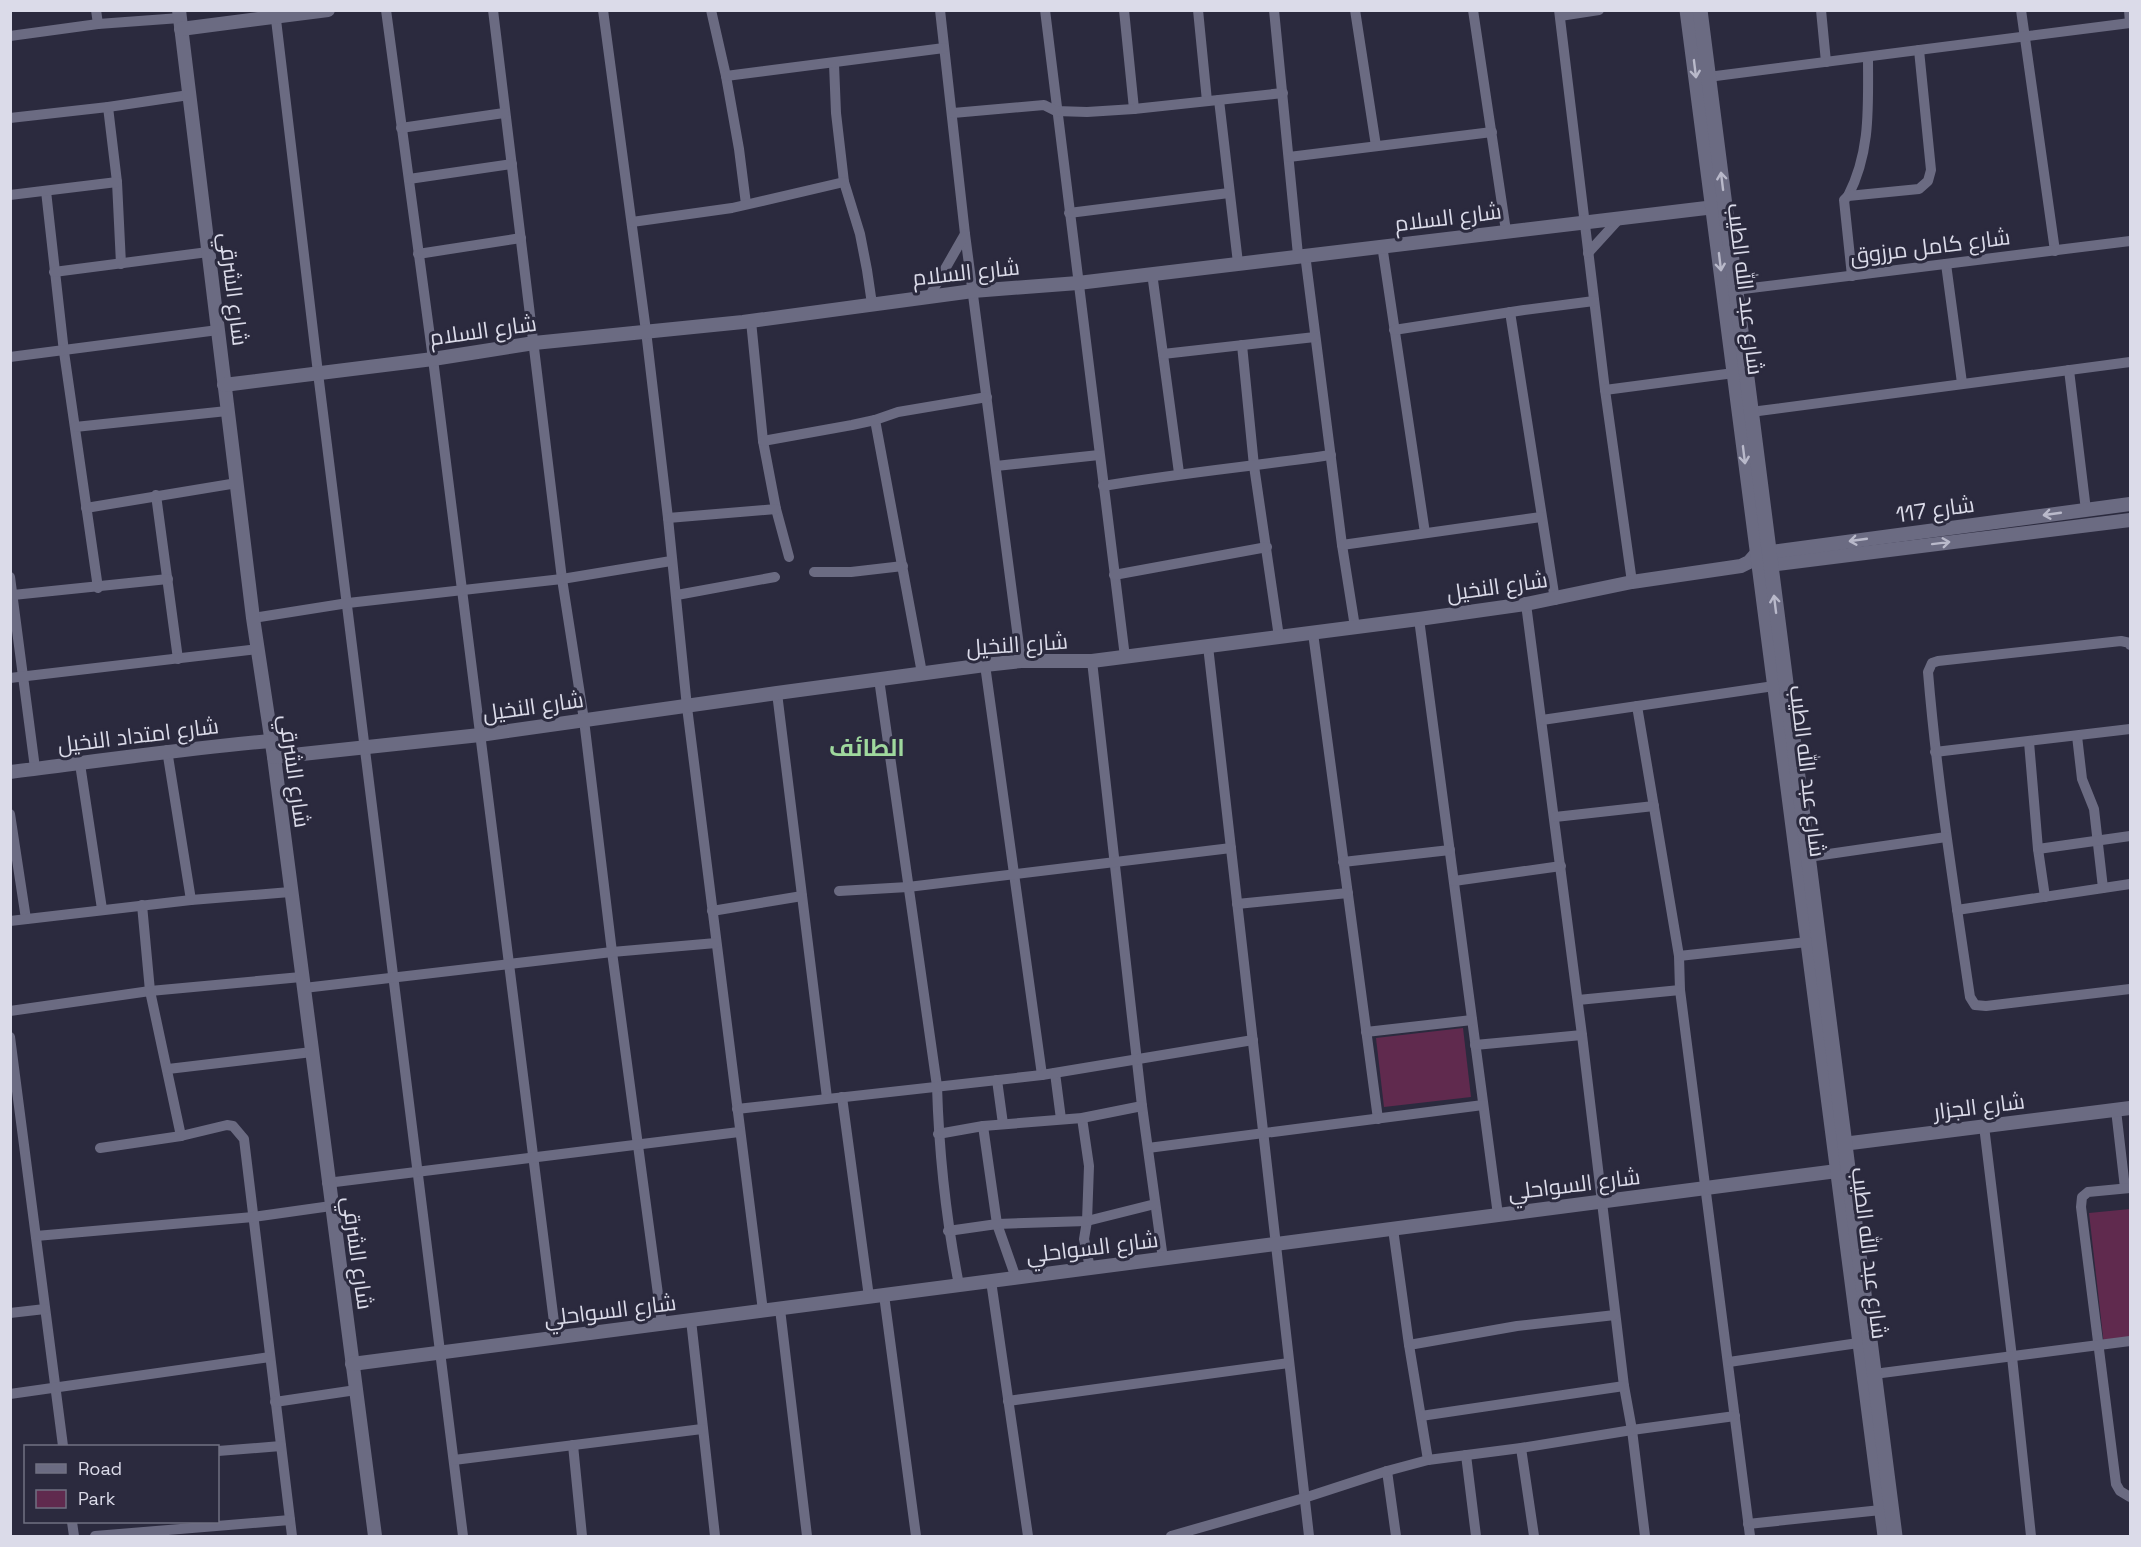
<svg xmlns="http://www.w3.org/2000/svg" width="2141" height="1547" font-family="'Space Grotesk',Cairo,sans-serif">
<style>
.green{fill:#602a4e}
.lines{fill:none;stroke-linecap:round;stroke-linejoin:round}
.minor{stroke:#6b6b82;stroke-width:10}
.tertiary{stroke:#6b6b82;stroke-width:14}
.secondary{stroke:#6b6b82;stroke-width:15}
.oneway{stroke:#b9b9ca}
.labels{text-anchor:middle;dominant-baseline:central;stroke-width:6;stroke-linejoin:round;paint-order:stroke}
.street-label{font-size:22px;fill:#dbdbe9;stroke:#2b2a3e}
.neighbourhood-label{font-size:24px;font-weight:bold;fill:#9fd89d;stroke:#2b2a3e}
</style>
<rect width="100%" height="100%" fill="#2b2a3e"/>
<g class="green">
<polygon points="1463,1028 1471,1097 1384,1107 1376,1038"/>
<polygon points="2130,1209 2130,1342 2104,1345 2089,1213"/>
</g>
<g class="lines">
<g class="minor">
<polyline points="96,10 98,24"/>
<polyline points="386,10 433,359 556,1338"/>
<polyline points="493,10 562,579 584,720 612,952 662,1324"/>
<polyline points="603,10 646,331 668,518 687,707 763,1311"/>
<polyline points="711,10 726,76 739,149 746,204"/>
<polyline points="940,10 965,234 1021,661"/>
<polyline points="1045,10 1125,657"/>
<polyline points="1124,10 1134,109"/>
<polyline points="1198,10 1207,101"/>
<polyline points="1274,10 1298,255"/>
<polyline points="1355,10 1376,146"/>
<polyline points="1473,10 1506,231"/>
<polyline points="1559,10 1605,390 1632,582"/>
<polyline points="1821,10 1826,62"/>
<polyline points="2021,10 2055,251"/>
<polyline points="2129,10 2130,23"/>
<polyline points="275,11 318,373 463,1536"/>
<polyline points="1560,16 1599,10"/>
<polyline points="10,36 98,24 180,18"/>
<polyline points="834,64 836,113 844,182 860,234 867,270 872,304"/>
<polyline points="726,76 944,48"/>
<polyline points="1708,77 2130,23"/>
<polyline points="1219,100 1238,263"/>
<polyline points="108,107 117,182 121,264"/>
<polyline points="953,113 1044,105 1056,111 1087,112 1134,109 1283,93"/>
<polyline points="10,118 108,107 189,95"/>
<polyline points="401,128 504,113"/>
<polyline points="1289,157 1492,132"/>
<polyline points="409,179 512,164"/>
<polyline points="46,191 64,352 98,588"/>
<polyline points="10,195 117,182"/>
<path d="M1848,196C1871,151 1868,107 1868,57"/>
<polyline points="1069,213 1229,193"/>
<polyline points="632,222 732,208 844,182"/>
<polyline points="1382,245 1425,533"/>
<polyline points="1588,253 1620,218"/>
<polyline points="418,254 521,238"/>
<polyline points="1305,254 1342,545 1355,627"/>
<polyline points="1946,264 1962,383"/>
<polyline points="54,272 208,252"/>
<polyline points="1152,273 1179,473"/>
<polyline points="1852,276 1844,200 1848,196 1919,189 1928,181 1931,170 1919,50"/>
<polyline points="1735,290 2130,241"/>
<polyline points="929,297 965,234"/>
<polyline points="1510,312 1555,600"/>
<polyline points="751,321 763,441 776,509 789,557"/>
<polyline points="1394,330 1524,310 1594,301"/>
<polyline points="1242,345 1254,466 1279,637"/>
<polyline points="1163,354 1315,337"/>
<polyline points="10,357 218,330"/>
<polyline points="2069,370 2086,510"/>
<polyline points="1605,390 1734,373"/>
<polyline points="1751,412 2130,362"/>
<polyline points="875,420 922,673"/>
<polyline points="75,427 227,411"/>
<polyline points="763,441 852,425 875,420 898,412 987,397"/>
<polyline points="996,466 1099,455"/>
<path d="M1103,486C1179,473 1255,466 1331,455"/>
<polyline points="156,495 178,659"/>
<polyline points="86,508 237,483"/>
<polyline points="668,518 776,509"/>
<polyline points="1342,545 1541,517"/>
<polyline points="814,572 851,572 903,566"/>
<polyline points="1114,575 1267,547"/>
<polyline points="10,577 35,768"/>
<polyline points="13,595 168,579"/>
<polyline points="677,595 775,577"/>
<polyline points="1526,604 1582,1035 1624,1386 1632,1430 1645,1536"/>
<polyline points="253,618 348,603 562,579 671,561"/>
<polyline points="1419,619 1498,1215"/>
<polyline points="1313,633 1378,1119"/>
<path d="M2130,645V643L2121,641L1938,661L1932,663L1928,672C1937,781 1954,888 1970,997L1975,1005L1986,1006L2130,989"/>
<polyline points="1208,646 1309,1536"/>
<polyline points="1092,661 1142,1106 1163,1259"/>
<polyline points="985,665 1042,1075"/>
<polyline points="10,678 258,649"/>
<path d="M879,679L937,1086C939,1154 946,1219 959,1285"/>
<polyline points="777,693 827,1098"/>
<polyline points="1637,706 1679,956 1680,990 1750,1536"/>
<polyline points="1542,720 1774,686"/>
<polyline points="2077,736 2082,779 2094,809 2103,888"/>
<polyline points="2029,742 2038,849 2045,897"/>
<polyline points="167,750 191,900"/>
<polyline points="1935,752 2130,729"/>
<polyline points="80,764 102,909"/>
<polyline points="10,814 26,919"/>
<polyline points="1555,817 1654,806"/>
<polyline points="2038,849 2130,836"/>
<polyline points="1808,857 1946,837"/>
<polyline points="1343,862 1450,850"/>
<polyline points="1454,881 1561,866"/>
<polyline points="839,891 908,887 1231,848"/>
<polyline points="1237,904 1348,893"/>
<polyline points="142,905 150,991 181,1136"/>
<polyline points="1957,910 2130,884"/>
<polyline points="712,911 802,896"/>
<polyline points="10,921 191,900 290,892"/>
<polyline points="1679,956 1807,942"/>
<polyline points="304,988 612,952 716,943"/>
<polyline points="1578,1000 1680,990"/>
<polyline points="10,1011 150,991 301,977"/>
<polyline points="1366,1032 1472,1020"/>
<polyline points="10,1037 63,1446"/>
<polyline points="1475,1045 1582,1035"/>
<polyline points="168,1069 312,1052"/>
<polyline points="1055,1073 1061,1119"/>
<polyline points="997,1080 1003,1124"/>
<polyline points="842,1097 869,1297"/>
<polyline points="737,1109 1042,1075 1253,1040"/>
<polyline points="2116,1110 2125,1188"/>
<polyline points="1082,1118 1089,1166 1087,1221 1084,1239 1090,1268"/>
<polyline points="983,1126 997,1224 1016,1278"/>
<polyline points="1984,1126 2012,1357 2031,1536"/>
<polyline points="938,1134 983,1126 1082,1118 1142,1106"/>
<polyline points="100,1148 181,1136 227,1125 233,1126 244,1139 292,1536"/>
<polyline points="1148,1148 1483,1105"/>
<polyline points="327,1183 739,1132"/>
<polyline points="2130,1188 2088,1192 2082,1197 2081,1207 2116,1484 2120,1491 2130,1497"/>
<polyline points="1393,1229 1409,1345 1428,1460"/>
<polyline points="948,1231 997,1224 1087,1221 1155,1204"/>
<polyline points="36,1236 253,1217 331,1206"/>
<polyline points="991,1281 1028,1536"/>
<polyline points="884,1295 916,1536"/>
<polyline points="780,1309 807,1536"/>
<polyline points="10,1313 45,1309"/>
<polyline points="691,1320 715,1536"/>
<polyline points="1409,1345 1517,1326 1615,1315"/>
<polyline points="1729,1362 1865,1342"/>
<polyline points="1874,1374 2130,1341"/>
<polyline points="10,1394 270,1357"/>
<polyline points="1008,1401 1289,1363"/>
<polyline points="275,1402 356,1390"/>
<polyline points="1421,1416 1624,1386"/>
<polyline points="573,1445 582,1536"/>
<polyline points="1521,1448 1534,1536"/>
<polyline points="218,1451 281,1446"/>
<polyline points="1466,1455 1476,1536"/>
<polyline points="454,1460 702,1429"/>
<polyline points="1387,1471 1396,1536"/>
<polyline points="72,1522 74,1536"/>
<polyline points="1748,1524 1881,1510"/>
<polyline points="95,1536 290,1520"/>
<polyline points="1171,1536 1304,1498 1387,1471 1428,1460 1521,1448 1632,1430 1735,1416"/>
</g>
<g class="tertiary">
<polyline points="179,10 253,618 274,757 375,1536"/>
<polyline points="181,29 328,10"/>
<polyline points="224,385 433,359 534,343 743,322 973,291 1078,283 1723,206"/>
<polyline points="1761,566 2130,520"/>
<polyline points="274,757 480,735 777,693 985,665 1021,661 1092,661 1419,619 1526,604 1632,582 1741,566 1749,562 1756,554 2130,504"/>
<path d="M10,772C97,761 183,749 270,741"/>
<polyline points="1835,1145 2130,1108"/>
<polyline points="352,1364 1837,1171"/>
</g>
<g class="secondary">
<polyline points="1687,10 1885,1536"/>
<polyline points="1700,10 1895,1536"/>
</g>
</g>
<defs><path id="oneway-shaft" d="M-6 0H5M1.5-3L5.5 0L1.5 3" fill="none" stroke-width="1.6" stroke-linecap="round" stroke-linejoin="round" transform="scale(1.5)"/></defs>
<g class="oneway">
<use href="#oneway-shaft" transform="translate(1695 69) rotate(83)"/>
<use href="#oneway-shaft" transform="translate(1722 181) rotate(-97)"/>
<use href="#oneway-shaft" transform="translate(1720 262) rotate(83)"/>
<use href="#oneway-shaft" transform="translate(1744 455) rotate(83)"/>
<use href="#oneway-shaft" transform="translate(2052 514) rotate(172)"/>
<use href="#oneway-shaft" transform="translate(1858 540) rotate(172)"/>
<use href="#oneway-shaft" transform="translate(1941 543) rotate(-7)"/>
<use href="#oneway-shaft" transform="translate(1775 604) rotate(-97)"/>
</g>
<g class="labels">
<g class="street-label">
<text transform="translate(1448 217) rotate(-7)">شارع السلام</text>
<text transform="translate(1930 246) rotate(-7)">شارع كامل مرزوق</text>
<text transform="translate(966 272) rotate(-6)">شارع السلام</text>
<text transform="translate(234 289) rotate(83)">شارع الشرقي</text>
<text transform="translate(1746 289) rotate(83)">شارع عبد الله الطيب</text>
<text transform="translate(483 330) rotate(-8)">شارع السلام</text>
<text transform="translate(1935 509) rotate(-8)">شارع 117</text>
<text transform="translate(1497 586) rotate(-8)">شارع النخيل</text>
<text transform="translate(1017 644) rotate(-4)">شارع النخيل</text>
<text transform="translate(533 706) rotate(-8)">شارع النخيل</text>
<text transform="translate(138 735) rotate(-7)">شارع امتداد النخيل</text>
<text transform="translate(295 771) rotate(82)">شارع الشرقي</text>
<text transform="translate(1808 771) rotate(83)">شارع عبد الله الطيب</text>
<text transform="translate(1979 1106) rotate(-7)">شارع الجزار</text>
<text transform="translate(1574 1184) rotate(-7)">شارع السواحلي</text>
<text transform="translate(1092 1247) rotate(-7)">شارع السواحلي</text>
<text transform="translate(358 1253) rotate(82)">شارع الشرقي</text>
<text transform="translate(1870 1253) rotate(83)">شارع عبد الله الطيب</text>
<text transform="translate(610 1310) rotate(-7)">شارع السواحلي</text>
</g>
<g class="neighbourhood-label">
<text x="867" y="747">الطائف</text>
</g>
</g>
<rect width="2141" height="1547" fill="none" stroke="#dbdbe9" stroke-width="24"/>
<rect x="24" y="1445" width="195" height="78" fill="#2b2a3e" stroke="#717182" stroke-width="1.5"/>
<rect x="36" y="1464" width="30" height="9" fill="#6b6b82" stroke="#717182" stroke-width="1.5"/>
<text x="78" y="1475" font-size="18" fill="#dbdbe9">Road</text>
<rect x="36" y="1490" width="30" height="18" fill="#602a4e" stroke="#717182" stroke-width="1.5"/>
<text x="78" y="1505" font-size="18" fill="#dbdbe9">Park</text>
</svg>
